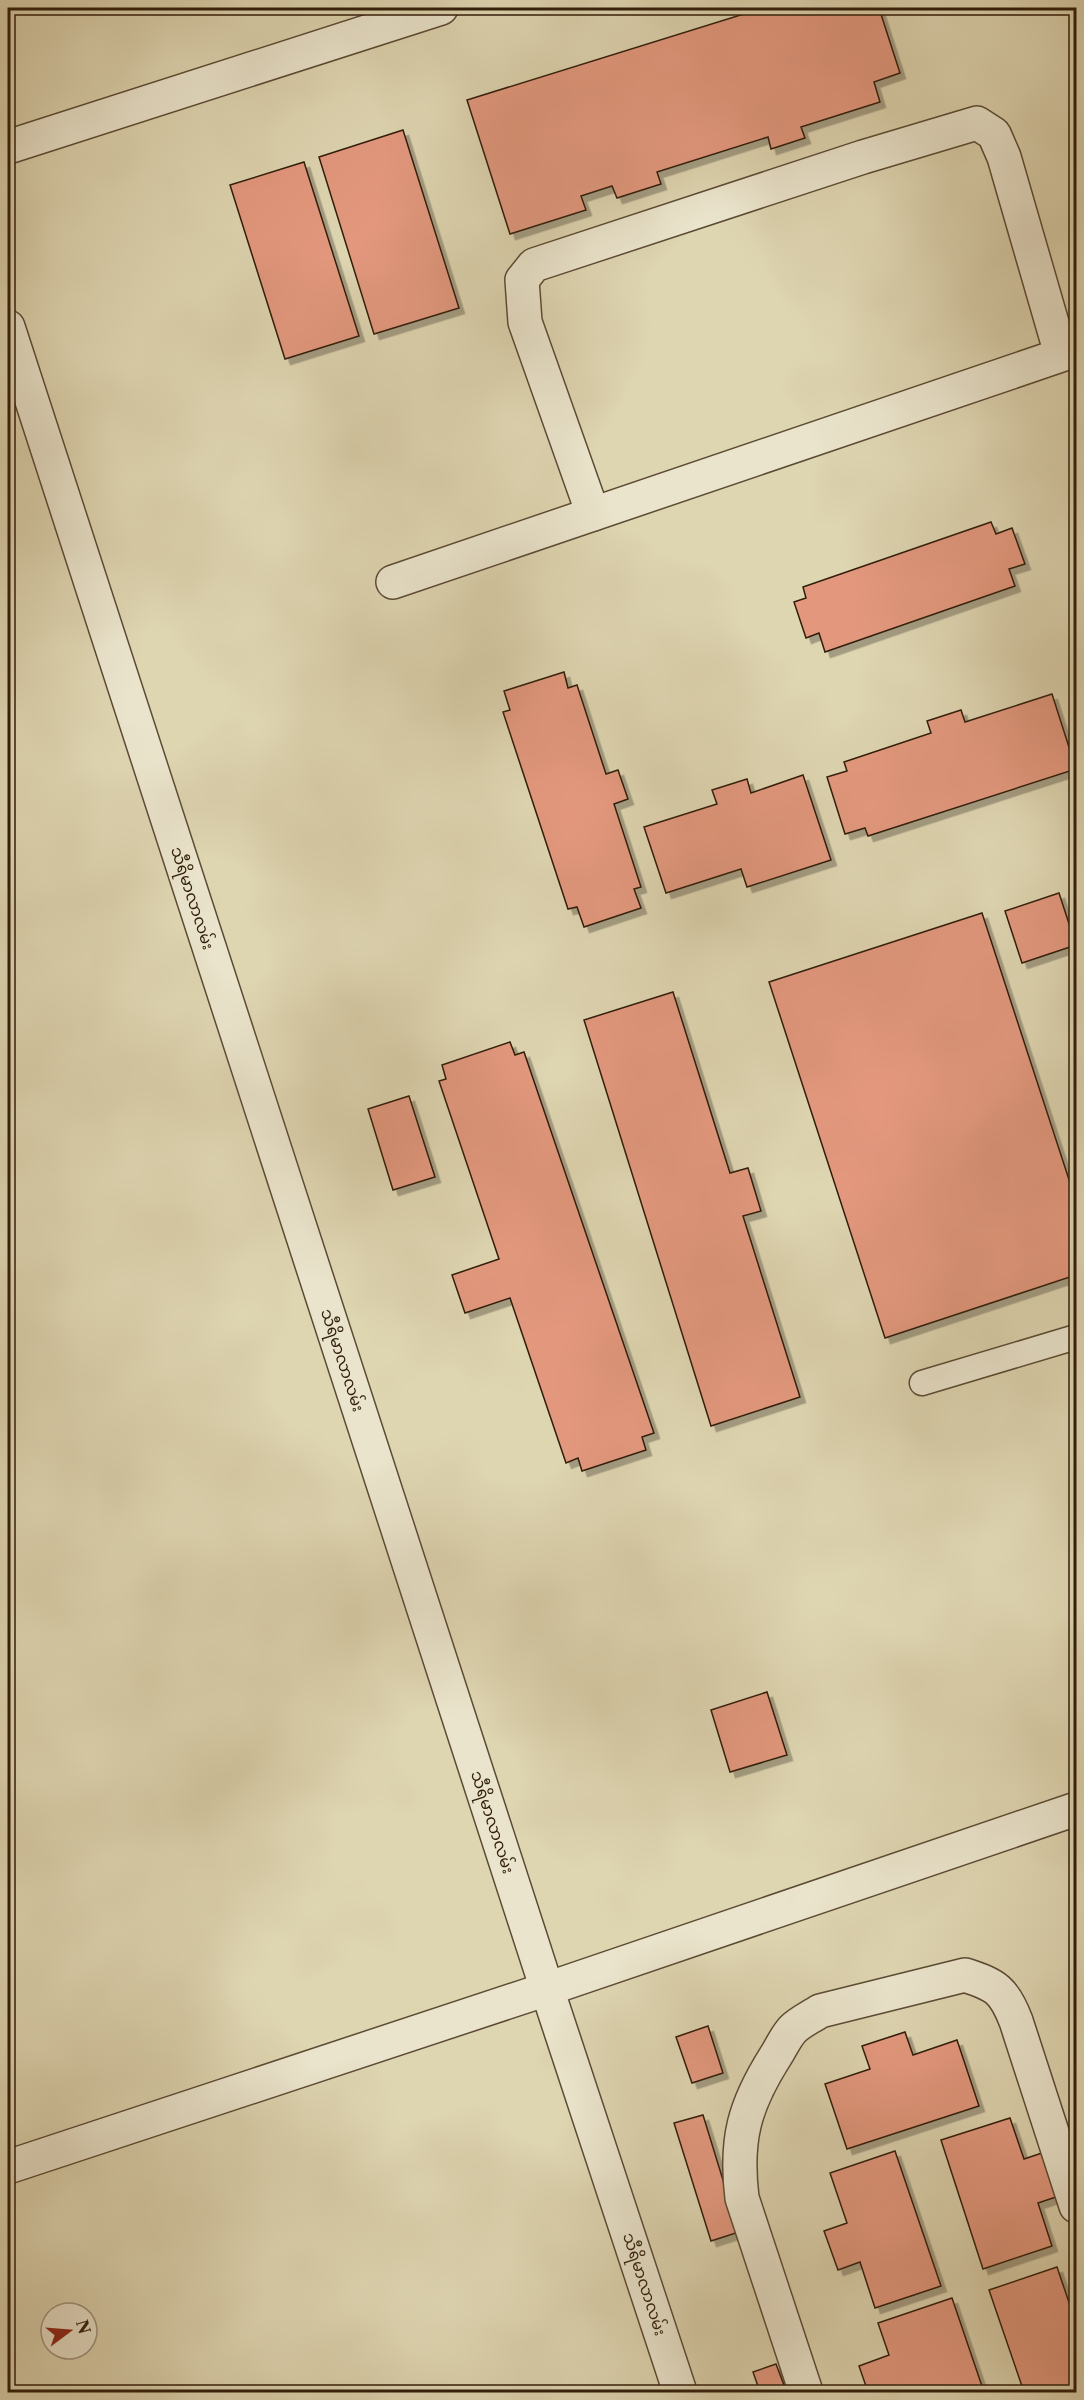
<svg xmlns="http://www.w3.org/2000/svg" width="1084" height="2400" font-family="'Libre Caslon Text','Noto Sans Myanmar',serif">
<style>
.building{fill:#e3987e;stroke:#301d0a;stroke-width:1.5;filter:url(#shadow)}
.lines{fill:none;stroke-linecap:round;stroke-linejoin:round}
.service-casing{stroke:#5c4b34;stroke-width:27}
.minor-casing{stroke:#5c4b34;stroke-width:36}
.service{stroke:#eae4cc;stroke-width:24}
.minor{stroke:#eae4cc;stroke-width:33}
.labels{text-anchor:middle;dominant-baseline:central;stroke-width:5;stroke-linejoin:round;paint-order:stroke}
.street-label{font-size:16px;fill:#301d0a;stroke:#eae4cc}
</style>
<defs>
<filter id="shadow"><feDropShadow dx="5.5" dy="5.5" stdDeviation="0" flood-color="#0004"/></filter>
</defs>
<rect width="100%" height="100%" fill="#ded5b1"/>
<filter id="stains"><feTurbulence type="fractalNoise" baseFrequency=".00333" numOctaves="4"/><feColorMatrix values="0 0 0 0 .2 0 0 0 0 .09 0 0 0 0 .02 0 0 0 .5 -.17"/></filter>
<radialGradient id="worn" r=".72"><stop offset=".6" stop-color="#630" stop-opacity="0"/><stop offset="1" stop-color="#630" stop-opacity=".3"/></radialGradient>
<g class="building">
<polygon points="763,8 879,8 900,73 874,82 880,102 801,127 805,138 771,149 768,137 657,172 661,184 617,198 612,186 581,196 586,210 510,234 467,100"/>
<polygon points="403,130 459,308 374,334 319,157"/>
<polygon points="304,162 359,336 285,359 230,185"/>
<polygon points="991,522 996,534 1012,528 1025,564 1009,569 1015,586 825,652 819,633 806,638 794,602 806,598 803,587"/>
<polygon points="564,672 568,688 577,685 606,774 618,770 628,799 614,804 641,887 634,889 641,908 584,927 577,907 568,909 503,712 510,710 504,691"/>
<polygon points="1052,694 1076,769 868,836 865,828 845,834 827,777 847,771 844,762 931,733 927,721 961,710 965,722"/>
<polygon points="803,775 831,860 747,887 741,869 666,893 644,827 717,804 712,790 747,779 751,793"/>
<polygon points="1059,893 1076,945 1022,963 1005,911"/>
<polygon points="982,913 1076,1201 1076,1275 885,1338 769,982"/>
<polygon points="673,992 730,1173 748,1168 761,1211 743,1216 800,1397 711,1426 584,1020"/>
<polygon points="510,1042 515,1055 524,1052 654,1433 642,1437 646,1450 582,1471 578,1458 566,1463 510,1298 465,1313 452,1275 499,1259 439,1081 446,1079 442,1065"/>
<polygon points="409,1096 435,1177 393,1190 368,1109"/>
<polygon points="767,1692 787,1755 730,1772 711,1710"/>
<polygon points="708,2026 723,2073 692,2083 676,2037"/>
<polygon points="905,2032 913,2055 957,2040 979,2106 847,2149 825,2084 870,2069 862,2046"/>
<polygon points="703,2115 739,2232 711,2241 674,2123"/>
<polygon points="1010,2118 1024,2159 1048,2151 1062,2195 1038,2203 1052,2246 983,2269 941,2140"/>
<polygon points="895,2151 941,2286 875,2308 860,2262 838,2270 824,2231 847,2223 830,2173"/>
<polygon points="1057,2267 1076,2323 1076,2392 1024,2392 989,2290"/>
<polygon points="952,2298 984,2392 902,2392 901,2389 890,2392 868,2392 859,2366 889,2355 878,2323"/>
<polygon points="776,2364 784,2385 792,2383 796,2392 760,2392 753,2372"/>
</g>
<g class="lines">
<g class="service-casing">
<polyline id="service" points="922,1383 1076,1337"/>
</g>
<g class="minor-casing">
<g id="minor">
<polyline points="8,147 441,8"/>
<polyline points="8,327 547,1989 680,2392"/>
<polyline points="593,514 525,322 522,280 534,265 863,157 977,123 994,134 1004,157 1061,354"/>
<polyline points="393,582 1076,350"/>
<polyline points="8,2167 547,1989 1076,1809"/>
<path d="M806,2392L742,2198C735,2140 744,2106 775,2057C781,2048 786,2036 793,2029C800,2022 811,2017 820,2011L965,1975C996,1985 1004,1990 1016,2021L1076,2206"/>
</g>
</g>
<use href="#service" class="service"/>
<use href="#minor" class="minor"/>
</g>
<g class="labels">
<g class="street-label">
<text transform="translate(193 898) rotate(72)">သီရိမာလာလမ်း</text>
<text transform="translate(343 1360) rotate(72)">သီရိမာလာလမ်း</text>
<text transform="translate(493 1822) rotate(72)">သီရိမာလာလမ်း</text>
<text transform="translate(645 2284) rotate(72)">သီရိမာလာလမ်း</text>
</g>
</g>
<rect width="1084" height="2400" fill="none" stroke="#ded5b1" stroke-width="30"/>
<rect x="9" y="9" width="1066" height="2382" fill="none" stroke="#301d0a" stroke-width="3"/>
<rect x="15" y="15" width="1054" height="2370" fill="none" stroke="#301d0a" stroke-width="1.5"/>
<g transform="translate(69 2331) rotate(74)"><circle r="28" fill="#eae4cc" stroke="#a0947e" stroke-width="1.5"/>
<path d="M0-4.5L10 22L0 15L-10 22Z" fill="#8f2418"/>
<text y="-9" font-size="16" font-weight="bold" text-anchor="middle" fill="#301d0a">N</text>
</g>
<rect width="100%" height="100%" filter="url(#stains)"/>
<rect width="100%" height="100%" fill="url(#worn)"/>
</svg>
